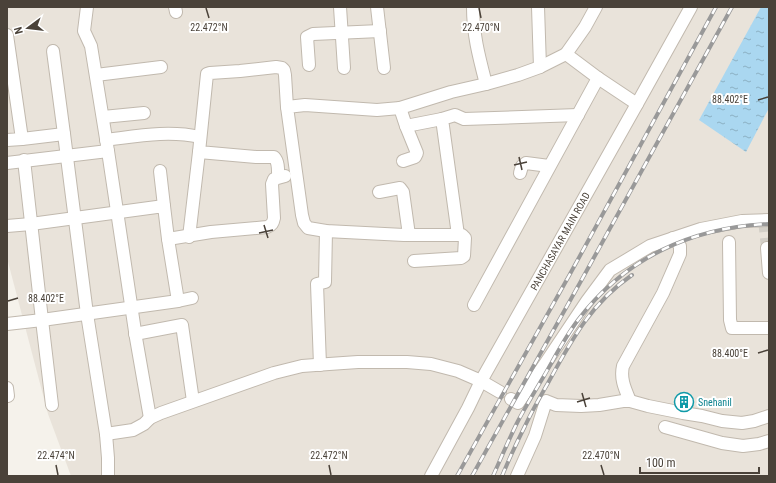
<svg xmlns="http://www.w3.org/2000/svg" width="776" height="483" font-family="'Roboto Condensed',sans-serif">
<style>
.residential{fill:#e9e3da}
.water{fill:url(#water-ripples)}
.lines{fill:none;stroke-linecap:round;stroke-linejoin:round}
.minor-tunnel{stroke:#d3cfc7;stroke-width:12;stroke-dasharray:12 6;stroke-linecap:butt}
.minor-casing{stroke:#c1b9ae;stroke-width:14}
.minor{stroke:#fff;stroke-width:12}
.rail-casing{stroke:#999;stroke-width:4}
.rail{stroke:#fff;stroke-width:2.5;stroke-dasharray:8;stroke-linecap:butt}
.ticks{fill:none;stroke:#4a4239;stroke-width:1.5}
.labels{text-anchor:middle;dominant-baseline:central;stroke-width:4;stroke-linejoin:round;paint-order:stroke}
.street-label{font-size:10px;fill:#4a4239;stroke:#fff}
.culture-label{font-size:10px;fill:#0d838f;stroke:#fff;text-anchor:start}
.ticks-label{font-size:10px;text-anchor:middle;fill:#4a4239;stroke:#fff;stroke-width:4;stroke-linejoin:round;paint-order:stroke}
</style>
<defs>
<pattern id="water-ripples" width="26" height="14" patternUnits="userSpaceOnUse"><rect width="26" height="14" fill="#aad7f0"/><path d="M2 4q2-2 4 0t4 0M15 11q2-2 4 0t4 0" fill="none" stroke="#8cb0c3"/></pattern>
</defs>
<rect width="100%" height="100%" fill="#f5f2eb"/>
<polygon class="residential" points="7,7 769,7 769,476 71,476 48,414 7,258"/>
<polygon class="water" points="761,7 769,7 769,108 746,152 699,120"/>
<g class="lines">
<polyline class="minor-tunnel" points="764,220 767,248"/>
<g class="minor-casing">
<g id="minor">
<polyline points="175,7 176,12"/>
<polyline points="340,7 344,68"/>
<polyline points="377,7 384,68"/>
<path d="M473,7C473,35 479,57 486,84"/>
<polyline points="538,7 540,67"/>
<polyline points="596,7 585,27 566,54 598,78 637,104"/>
<polyline points="7,35 22,139 7,140"/>
<polyline points="53,51 64,134"/>
<polyline points="309,65 307,37 313,34 380,31"/>
<polyline points="96,75 161,67"/>
<polyline points="400,108 377,110 305,105 287,107 302,215 304,223 308,228 326,231 404,235 462,235 465,238 464,256 461,258 414,261"/>
<polyline points="103,117 144,113"/>
<polyline points="442,119 406,126 400,108 451,92 486,84 518,75 540,67 566,54"/>
<polyline points="22,139 64,134 87,314 106,434 108,458 108,476"/>
<path d="M106,140C138,136 168,130 200,137"/>
<polyline points="108,151 136,338 150,418"/>
<polyline points="24,160 42,320 52,405"/>
<polyline points="403,161 415,157 417,153 406,126"/>
<polyline points="7,163 108,151 91,46 84,31 87,7"/>
<polyline points="160,171 164,206"/>
<polyline points="520,173 522,166 526,163 549,166"/>
<path d="M278,177C278,171 279,162 274,157H256L199,152L207,74L210,73L240,71L276,67L282,68L284,70L285,75L287,107"/>
<polyline points="379,192 400,188 403,192 409,235"/>
<polyline points="7,226 31,224 164,206 168,239 178,301 42,320 7,324"/>
<polyline points="458,235 442,119 455,115 464,119 578,115"/>
<polyline points="189,237 199,152"/>
<path d="M168,239L211,232L267,227C272,225 273,223 274,218L272,184L274,179L285,176"/>
<polyline points="729,242 730,320 732,328 769,328"/>
<polyline points="767,248 769,273"/>
<polyline points="178,301 192,298"/>
<polyline points="474,305 598,78"/>
<polyline points="135,334 182,325 193,401"/>
<polyline points="320,365 317,284 325,282 326,231"/>
<polyline points="7,388 8,396"/>
<polyline points="511,399 518,403 545,364 587,301 610,270 650,246 701,229 742,221 769,220"/>
<path d="M630,401C625,389 620,379 623,366L663,293L680,254V246L677,242L673,238"/>
<polyline points="665,427 722,443 743,446 759,444 769,441"/>
<polyline points="106,434 133,430 144,424 150,418 161,413 274,373 302,366 329,364 358,362 407,362 431,364 458,371 481,381 500,392"/>
<path id="s1" d="M431,476L468,408L481,381L637,104L691,7"/>
<polyline points="517,476 535,436 546,401 556,405 581,406 599,405 623,401 630,401 648,406 683,413 702,416 722,421 742,423 754,421 769,416"/>
</g>
</g>
<use href="#minor" class="minor"/>
<g class="rail-casing">
<g id="rail">
<polyline points="457,476 570,274 716,7"/>
<polyline points="472,476 581,281 732,7"/>
<path d="M493,476C501,458 509,439 518,421C526,406 535,391 544,376C555,357 565,337 578,320C625,258 692,227 769,224"/>
<path d="M502,476C509,459 517,442 525,426C532,411 540,397 548,383C571,341 591,303 632,275"/>
</g>
</g>
<use href="#rail" class="rail"/>
</g>
<path class="ticks" d="M206,8L209,18M479,8L481,18M758,100L768,97M519,157L522,170M514,165L527,162M264,225L268,238M259,233L273,230M8,301L18,298M758,353L768,350M582,393L586,407M577,402L590,398M56,465L58,475M329,465L331,475M601,465L604,475"/>
<defs>
<g id="building-ring" transform="scale(1)"><circle r="9.5" fill="#fff" stroke="#0f9aa8" stroke-width="1.5"/><path d="M-4-6H4V6H1V3H-1V6H-4ZM-2.5-4.3h1.7v1.8h-1.7ZM.8-4.3h1.7v1.8H.8ZM-2.5-1h1.7V.8h-1.7ZM.8-1h1.7V.8H.8Z" fill="#0f9aa8"/></g>
</defs>
<g fill-rule="evenodd">
<use href="#building-ring" x="684" y="402"/>
</g>
<g class="labels">
<g class="street-label">
<text stroke="none"><textPath href="#s1" startOffset="268">PANCHASAYAR MAIN ROAD</textPath></text>
</g>
<g class="culture-label">
<text x="698" y="402">Snehanil</text>
</g>
</g>
<g class="ticks-label">
<text x="209" y="31">22.472°N</text>
<text x="481" y="31">22.470°N</text>
<text x="730" y="103">88.402°E</text>
<text x="46" y="302">88.402°E</text>
<text x="730" y="357">88.400°E</text>
<text x="56" y="459">22.474°N</text>
<text x="329" y="459">22.472°N</text>
<text x="601" y="459">22.470°N</text>
</g>
<rect width="776" height="483" fill="none" stroke="#4a4239" stroke-width="16"/>
<g transform="translate(28 28) rotate(255)" stroke="#ffffff" stroke-width="3" paint-order="stroke">
<path d="M0-3L7 15L0 10L-7 15Z" fill="#4a4239"/>
<text y="-6" font-size="11" font-weight="bold" text-anchor="middle" fill="#4a4239">N</text>
</g>
<path d="M640 467v6h119v-6" fill="none" stroke="#4a4239" stroke-width="2"/>
<text x="646" y="467" font-size="12" fill="#4a4239" stroke="#ffffff" stroke-width="3" paint-order="stroke">100 m</text>
</svg>
